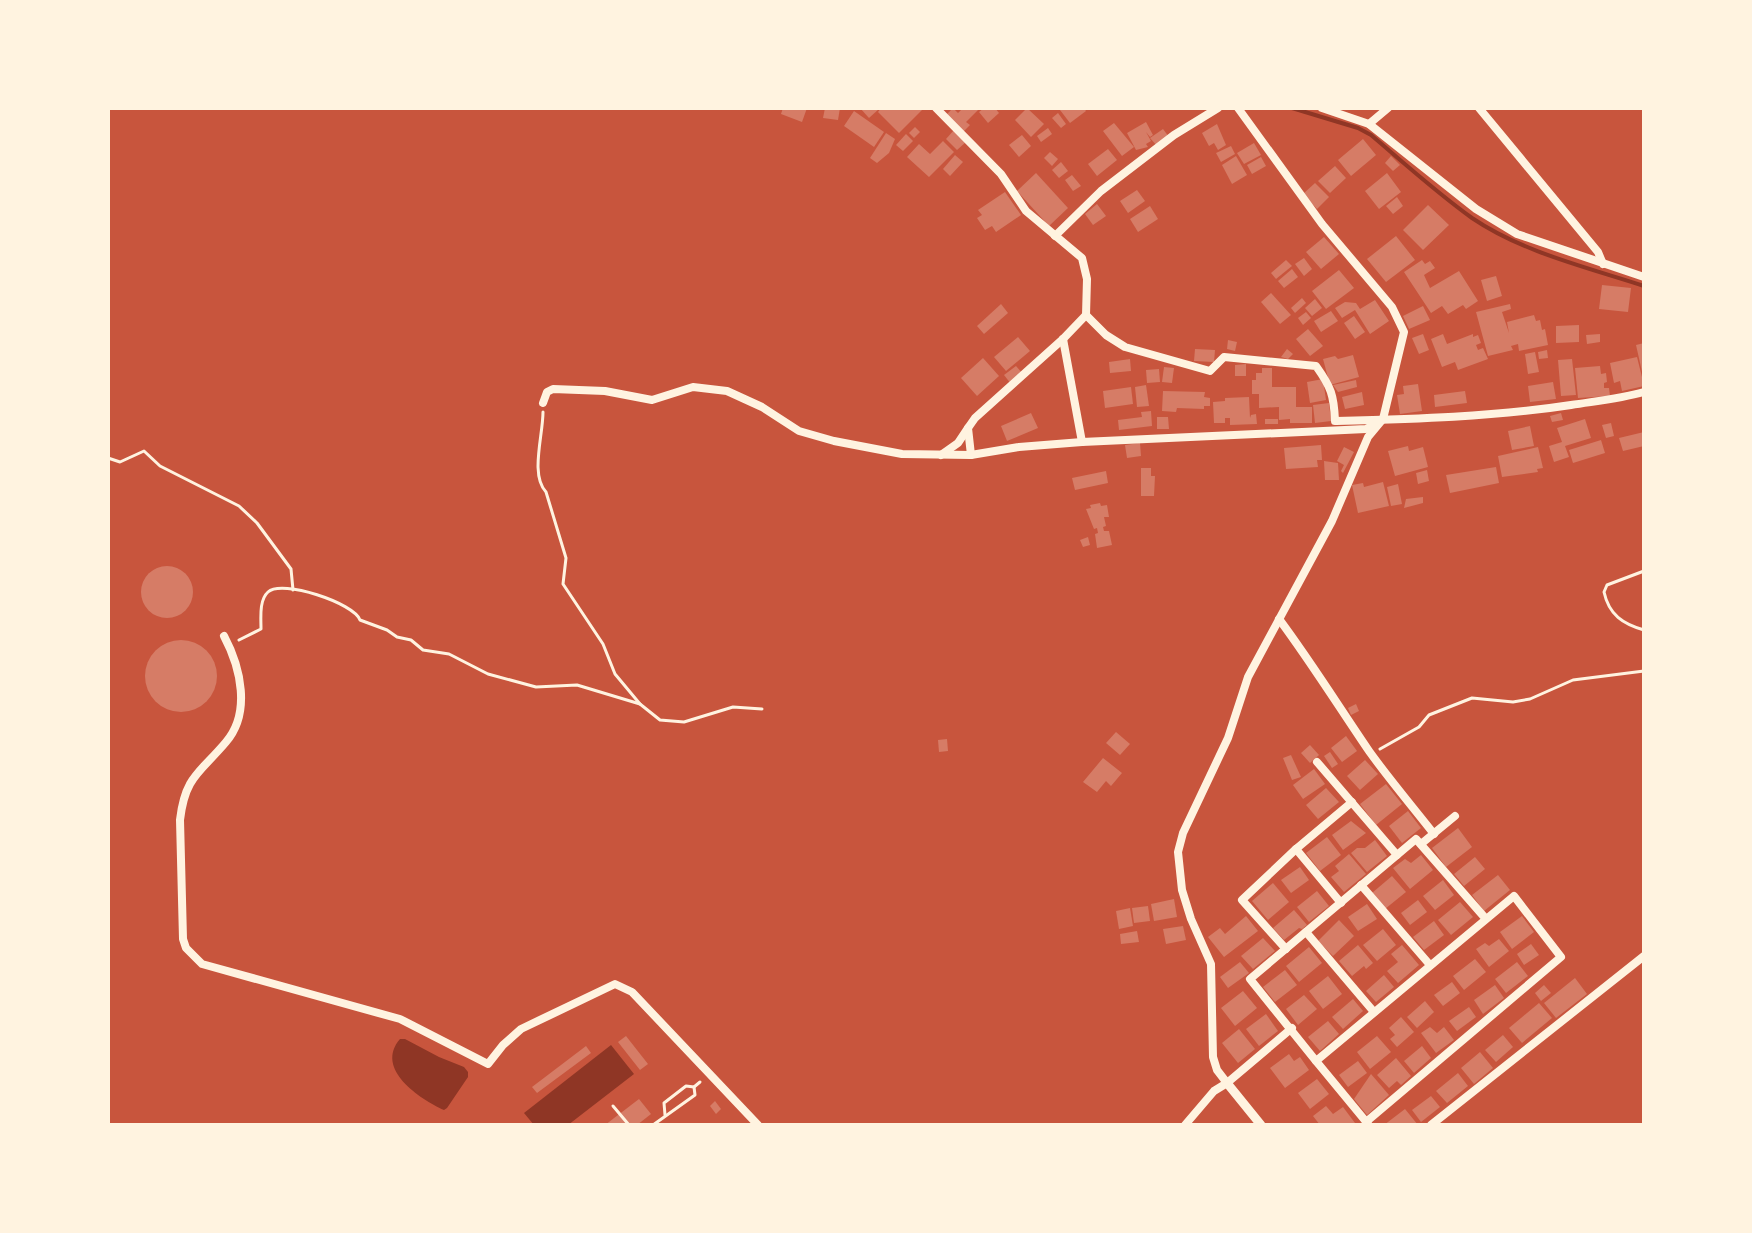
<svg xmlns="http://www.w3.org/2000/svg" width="1752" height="1233" font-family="Montserrat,sans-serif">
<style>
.water{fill:#8f3625}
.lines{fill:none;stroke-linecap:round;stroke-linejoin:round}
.stream{stroke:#8f3625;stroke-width:4}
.building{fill:#d67c66}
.path{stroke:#fff3e0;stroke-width:3}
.service{stroke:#fff3e0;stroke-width:4}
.minor{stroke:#fff3e0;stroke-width:8}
.tertiary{stroke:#fff3e0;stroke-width:9}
</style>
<rect width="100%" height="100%" fill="#c8553d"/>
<g class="water">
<path d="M400,1039H405L439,1057L464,1067L468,1072V1077L447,1108L444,1110C420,1099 374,1069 400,1039Z"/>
<polygon points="611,1045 634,1074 568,1125 534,1125 524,1113"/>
</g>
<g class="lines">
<path class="stream" d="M1292,108L1358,128L1371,135C1404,163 1437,193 1472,218C1522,252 1586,267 1644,286"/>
</g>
<g class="building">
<polygon points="783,108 807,108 802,122 781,114"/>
<polygon points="825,108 840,108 838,120 823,118"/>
<polygon points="860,108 880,108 869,118"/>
<polygon points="881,108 924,108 899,133 878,112"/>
<polygon points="953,108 958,113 963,108 975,108 978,110 966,122 970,125 963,132 946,115"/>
<polygon points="984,108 995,108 999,113 988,123 979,112"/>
<polygon points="1027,108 1044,124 1031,137 1015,120"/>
<polygon points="1062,108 1084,108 1086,111 1070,123 1060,110"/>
<polygon points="854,111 884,132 874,147 844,126"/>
<polygon points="1058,113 1066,124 1061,128 1052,118"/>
<polygon points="1146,122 1153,135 1150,137 1146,132 1151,141 1146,144 1148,147 1136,150 1127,133"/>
<polygon points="1114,123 1134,147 1122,156 1103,131"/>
<polygon points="1217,124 1226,145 1218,150 1214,143 1209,146 1202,133"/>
<polygon points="915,127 920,132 914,138 909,133"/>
<polygon points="1048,128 1052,134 1041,142 1037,136"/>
<polygon points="1163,129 1169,137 1157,146 1150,138"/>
<polygon points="954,130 966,142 957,150 946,139"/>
<polygon points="886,133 895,139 889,153 877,163 870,158"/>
<polygon points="906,134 913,141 903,151 896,145"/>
<polygon points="1022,135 1031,146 1019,157 1009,145"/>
<polygon points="1363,139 1376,155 1351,176 1338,160"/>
<polygon points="943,141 954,152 929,177 907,157 919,144 930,154"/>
<polygon points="1254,143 1261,155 1244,164 1237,153"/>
<polygon points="1231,146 1235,154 1221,162 1216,153"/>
<polygon points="1108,149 1117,160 1097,176 1088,164"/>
<polygon points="1050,152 1058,159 1052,166 1044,158"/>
<polygon points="955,155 963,162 950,176 943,169"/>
<polygon points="1236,156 1247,175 1232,184 1222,165"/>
<polygon points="1391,156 1400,165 1393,171 1385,163"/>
<polygon points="1261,157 1266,166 1252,174 1247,165"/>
<polygon points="1061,162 1068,171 1059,178 1052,170"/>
<polygon points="1335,166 1346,178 1330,193 1318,181"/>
<polygon points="1036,173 1068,208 1049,226 1017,191"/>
<polygon points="1387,173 1401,192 1379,209 1365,191"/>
<polygon points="1072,175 1081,186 1073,191 1065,180"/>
<polygon points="1315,183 1329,197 1317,209 1303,194"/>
<polygon points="1137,190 1145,201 1128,213 1120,201"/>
<polygon points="1005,192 1021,215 996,232 992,226 985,230 977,218 982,215 978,210"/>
<polygon points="1397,197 1403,206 1393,214 1386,206"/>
<polygon points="1097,204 1106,216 1093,225 1085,214"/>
<polygon points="1428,205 1449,225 1423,250 1403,230"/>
<polygon points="1150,206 1158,219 1138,232 1130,219"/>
<polygon points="1396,236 1415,260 1386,282 1367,259"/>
<polygon points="1324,237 1339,254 1321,269 1306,252"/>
<polygon points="1304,258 1312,269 1304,276 1295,264"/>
<polygon points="1286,260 1292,266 1276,279 1271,273"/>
<polygon points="1422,260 1425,264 1430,261 1435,268 1424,275 1430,288 1459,271 1478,301 1466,309 1463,305 1448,314 1442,306 1431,313 1404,272"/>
<polygon points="1292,269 1298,277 1284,288 1278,281"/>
<polygon points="1339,270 1354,288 1326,309 1312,291"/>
<polygon points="1496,276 1502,296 1487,301 1481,280"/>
<polygon points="1602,285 1631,288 1628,312 1599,309"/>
<polygon points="1271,293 1291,315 1280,324 1261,302"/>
<polygon points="1302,298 1306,303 1295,313 1291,308"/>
<polygon points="1315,299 1322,308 1312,316 1305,308"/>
<polygon points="1375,300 1389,321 1370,334 1355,310 1342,318 1335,308 1345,302 1356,303 1360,309"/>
<polygon points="1001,304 1008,313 984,334 977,326"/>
<polygon points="1510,304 1511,309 1502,312 1509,333 1507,322 1534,315 1536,321 1540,320 1542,330 1545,329 1548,345 1519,351 1518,344 1511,346 1513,350 1488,356 1476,312"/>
<polygon points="1423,306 1430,320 1409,329 1403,316"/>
<polygon points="1331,311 1338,321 1321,332 1314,321"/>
<polygon points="1306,312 1311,318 1303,325 1298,318"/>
<polygon points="1354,316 1365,332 1355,339 1344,323"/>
<polygon points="1579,325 1579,342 1556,343 1556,326"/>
<polygon points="1308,329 1323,346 1310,356 1296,339"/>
<polygon points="1423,334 1429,350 1419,354 1412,338"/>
<polygon points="1443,334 1447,344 1473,334 1473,337 1478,335 1481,343 1476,345 1478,350 1483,348 1488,359 1458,370 1455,362 1442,367 1431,339"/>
<polygon points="1600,334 1600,342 1587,344 1586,335"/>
<polygon points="1018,337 1030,351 1006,371 994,357"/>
<polygon points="1228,340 1237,342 1235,351 1227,349"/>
<polygon points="1644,343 1644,376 1643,376 1636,345"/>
<polygon points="1195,349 1215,350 1214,362 1194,361"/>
<polygon points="1287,349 1293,354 1288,359 1281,357"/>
<polygon points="1547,350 1548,358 1539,359 1538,352"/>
<polygon points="1535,352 1539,372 1528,374 1525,354"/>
<polygon points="1353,355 1359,377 1330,385 1323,359 1335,356 1338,359"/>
<polygon points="1637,357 1642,377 1644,377 1644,386 1622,391 1620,381 1614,383 1610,363"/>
<polygon points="983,358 999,376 977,396 961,378"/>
<polygon points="1130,359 1131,371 1110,373 1109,362"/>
<polygon points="1572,359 1576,395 1561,396 1558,360"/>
<polygon points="1246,364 1246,376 1235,376 1235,365"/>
<polygon points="1016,366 1023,374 1011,384 1004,375"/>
<polygon points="1600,366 1601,374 1606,373 1607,382 1604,383 1604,388 1609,388 1610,396 1578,398 1575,368"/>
<polygon points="1164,367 1174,368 1172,383 1162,382"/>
<polygon points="1262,368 1272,368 1272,387 1296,387 1296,407 1312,407 1312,423 1290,423 1290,419 1279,420 1279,407 1259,408 1259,394 1252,394 1252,380 1256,380 1256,373 1262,373"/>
<polygon points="1159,369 1160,382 1147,383 1146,370"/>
<polygon points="1323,379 1326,400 1310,403 1307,382"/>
<polygon points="1356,380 1357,387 1338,392 1333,385"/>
<polygon points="1553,382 1556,399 1530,402 1528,386"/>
<polygon points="1418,384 1422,411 1400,414 1397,395 1404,394 1403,386"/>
<polygon points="1146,385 1149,406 1137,407 1135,387"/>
<polygon points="1131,387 1133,404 1105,408 1103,391"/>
<polygon points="1163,391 1205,392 1204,397 1210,398 1210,406 1204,406 1204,409 1177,408 1176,412 1162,411"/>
<polygon points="1465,391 1467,403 1435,407 1434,395"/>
<polygon points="1362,392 1364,405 1345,409 1342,397"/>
<polygon points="1249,397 1250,418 1251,415 1256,414 1257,424 1230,425 1230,418 1225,418 1225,423 1214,423 1213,402 1225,401 1225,398"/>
<polygon points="1329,403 1331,421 1315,423 1313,405"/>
<polygon points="1151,411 1152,426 1119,430 1118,420 1142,417 1141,412"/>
<polygon points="1031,413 1038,428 1007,441 1001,426"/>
<polygon points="1561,413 1563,420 1552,422 1550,416"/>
<polygon points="1157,417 1168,417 1169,429 1157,429"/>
<rect x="1265" y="419" width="13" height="5"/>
<polygon points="1585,419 1591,438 1565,446 1569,457 1554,462 1549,446 1562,442 1557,428"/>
<polygon points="1611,423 1614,436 1606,438 1602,425"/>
<polygon points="1530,426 1534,446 1512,450 1508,431"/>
<polygon points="1644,432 1644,446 1623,451 1619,438"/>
<polygon points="1601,440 1605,453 1573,463 1569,450"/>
<polygon points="1140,443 1141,456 1127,458 1125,445"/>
<polygon points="1321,445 1322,460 1317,460 1318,467 1286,469 1284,448"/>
<polygon points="1408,446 1409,451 1423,447 1428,467 1395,476 1388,451"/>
<polygon points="1344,447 1354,452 1343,473 1341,471 1344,465 1337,461"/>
<polygon points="1538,447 1543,468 1537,469 1538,472 1502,477 1498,456"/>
<polygon points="1324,461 1338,463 1339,480 1325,480"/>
<polygon points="1496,467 1499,483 1450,493 1446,475"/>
<polygon points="1141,468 1151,468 1151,476 1155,476 1154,496 1141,496"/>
<polygon points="1427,470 1429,481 1418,484 1416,473"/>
<polygon points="1106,471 1108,483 1075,490 1072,478"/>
<polygon points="1383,482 1389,506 1358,513 1352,485 1363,483 1364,487"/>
<polygon points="1398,484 1402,504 1391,506 1387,487"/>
<polygon points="1423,497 1423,503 1404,508 1406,499"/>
<polygon points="1100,503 1101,506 1107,505 1109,517 1104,517 1106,526 1103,527 1104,531 1109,531 1112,545 1097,548 1095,534 1098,533 1097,528 1094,529 1086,509 1091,508 1090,505"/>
<polygon points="1088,537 1090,545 1083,547 1080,540"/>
<circle cx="167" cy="592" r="26"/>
<circle cx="181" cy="676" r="36"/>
<polygon points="1356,704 1359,711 1351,715 1348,708"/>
<polygon points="1116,732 1130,744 1120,755 1106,743"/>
<polygon points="1346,736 1357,751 1342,762 1331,748"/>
<polygon points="947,739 948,751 939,752 938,740"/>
<polygon points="1310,745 1319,755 1310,763 1301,753"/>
<polygon points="1330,752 1338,764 1332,768 1324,756"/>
<polygon points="1291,755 1301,777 1292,780 1283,758"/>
<polygon points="1103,758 1122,773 1111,786 1106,781 1097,792 1083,782"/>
<polygon points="1365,760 1378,774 1360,790 1347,776"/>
<polygon points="1314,769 1325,784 1303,799 1293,785"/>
<polygon points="1386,784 1402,804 1376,825 1360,804"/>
<polygon points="1326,788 1339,802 1318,819 1306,805"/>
<polygon points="1408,811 1421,828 1402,843 1389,826"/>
<polygon points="1351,821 1366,833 1343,850 1332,835"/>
<polygon points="1458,828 1472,847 1446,867 1432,848"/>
<polygon points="1327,837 1341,855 1320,871 1306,853"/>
<polygon points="1375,840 1387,856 1367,872 1351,853 1357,848 1365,848"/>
<polygon points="1349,854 1366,874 1344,892 1331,877 1339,871 1335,866"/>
<polygon points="1421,855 1433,870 1410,889 1393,868 1405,859 1411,863"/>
<polygon points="1475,857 1485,869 1464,886 1454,874"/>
<polygon points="1300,867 1309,880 1291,893 1281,880"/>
<polygon points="1498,875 1510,890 1484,911 1472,895"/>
<polygon points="1392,876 1406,892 1385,909 1372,893"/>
<polygon points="1443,880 1454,895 1435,910 1423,896"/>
<polygon points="1273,883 1289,902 1268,920 1252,901"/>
<polygon points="1317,891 1329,906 1309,922 1297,907"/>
<polygon points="1174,899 1177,917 1154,921 1151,904"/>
<polygon points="1418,900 1427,912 1410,925 1401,913"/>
<polygon points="1460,902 1473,917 1451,935 1438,920"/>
<polygon points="1367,904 1377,919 1358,931 1348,917"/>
<polygon points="1148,906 1150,921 1134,923 1132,908"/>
<polygon points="1130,908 1133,926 1119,929 1116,911"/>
<polygon points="1294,910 1307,925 1302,929 1299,928 1284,940 1273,928"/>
<polygon points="1246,916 1258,931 1224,957 1208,937 1220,928 1225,934"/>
<polygon points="1522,916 1534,932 1512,949 1500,932"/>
<polygon points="1339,920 1354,936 1333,956 1318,941"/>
<polygon points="1434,921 1444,935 1424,950 1413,937"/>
<polygon points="1183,926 1186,940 1166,944 1163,929"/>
<polygon points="1383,929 1396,945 1377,961 1363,945"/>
<polygon points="1137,931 1139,942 1121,944 1120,934"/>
<polygon points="1263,938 1275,951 1253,969 1241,956"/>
<polygon points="1499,939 1509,951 1489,967 1476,949 1485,943 1489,946"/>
<polygon points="1531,944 1539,955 1524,965 1517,954"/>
<polygon points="1358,945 1373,963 1366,969 1364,966 1352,976 1339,961"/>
<polygon points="1402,945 1419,965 1398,983 1387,971 1398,962 1391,954"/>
<polygon points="1309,947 1322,963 1299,982 1286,966"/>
<polygon points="1475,959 1486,972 1464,990 1453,976"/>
<polygon points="1240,962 1249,973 1228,988 1220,977"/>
<polygon points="1517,962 1528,976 1506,993 1495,979"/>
<polygon points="1285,970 1297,985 1275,1002 1263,987"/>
<polygon points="1384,975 1394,987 1376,1002 1366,991"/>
<polygon points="1328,976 1342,994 1323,1009 1309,991"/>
<polygon points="1575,978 1587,994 1556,1018 1544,1003"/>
<polygon points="1452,982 1460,993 1443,1006 1434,995"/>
<polygon points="1495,985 1504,998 1483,1014 1474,1000"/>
<polygon points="1544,985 1551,993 1541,1001 1535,993"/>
<polygon points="1243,991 1257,1008 1235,1026 1221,1008"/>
<polygon points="1304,995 1317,1009 1298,1025 1286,1009"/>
<polygon points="1353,999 1363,1011 1343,1029 1332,1017"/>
<polygon points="1425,1001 1434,1012 1417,1028 1407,1017"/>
<polygon points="1539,1003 1552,1018 1522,1043 1509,1028"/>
<polygon points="1469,1007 1476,1017 1457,1031 1449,1021"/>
<polygon points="1266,1014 1278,1031 1259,1046 1246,1029"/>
<polygon points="1401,1017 1414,1032 1397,1047 1390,1039 1395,1035 1389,1028"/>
<polygon points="1328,1021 1339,1034 1320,1051 1308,1037"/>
<polygon points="1430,1027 1437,1033 1444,1027 1454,1040 1436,1053 1421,1033"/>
<polygon points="1239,1029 1255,1049 1238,1063 1222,1043"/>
<polygon points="1503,1035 1513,1047 1496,1062 1485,1050"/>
<polygon points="626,1036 648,1064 640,1070 618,1042"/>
<polygon points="1377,1036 1391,1052 1370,1069 1357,1052"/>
<polygon points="586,1046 591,1053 537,1093 532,1087"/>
<polygon points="1422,1046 1431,1058 1414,1073 1404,1061"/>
<polygon points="1480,1052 1493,1068 1474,1084 1461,1068"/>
<polygon points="1289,1054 1294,1061 1300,1057 1309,1070 1285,1088 1270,1068"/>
<polygon points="1396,1058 1411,1076 1401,1085 1397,1081 1389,1088 1377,1075"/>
<polygon points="1358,1061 1367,1073 1348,1087 1339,1075"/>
<polygon points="1458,1073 1468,1086 1447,1103 1436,1091"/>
<polygon points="1371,1074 1389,1095 1367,1115 1354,1099"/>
<polygon points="1317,1079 1329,1094 1310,1109 1298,1093"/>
<polygon points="1431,1096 1440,1107 1421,1122 1412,1110"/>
<polygon points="639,1099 651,1114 637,1125 605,1125"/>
<polygon points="715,1101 721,1109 716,1114 710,1106"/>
<polygon points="1326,1106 1333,1114 1343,1107 1355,1123 1352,1125 1320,1125 1313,1116"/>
<polygon points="1405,1109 1418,1125 1384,1125"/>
</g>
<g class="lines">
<g class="path">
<path d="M543,412C543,436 530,475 546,492L566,558L563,584L603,644L615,674L640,704L660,720L684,722L733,707L762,709"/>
<polyline points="108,458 120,462 144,451 160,466 239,506 257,523 291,569 293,590"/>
<path d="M1644,571L1607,585L1604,592C1609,615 1623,624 1644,630"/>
<path d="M239,640L261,629C261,618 259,600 268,592C282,579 354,603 360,620L387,630L397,637L411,640L423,650L449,654L488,674L536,687L577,685L640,704"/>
<polyline points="1380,749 1419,727 1429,715 1472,698 1513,702 1530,699 1573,680 1644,671"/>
<polyline points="613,1106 629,1125"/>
<polyline points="665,1115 664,1103 686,1086 694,1087"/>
<polyline points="653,1125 695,1095 694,1087 700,1082"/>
</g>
<polyline class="service" points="667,108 686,108"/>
<g class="minor">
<path d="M936,108L1001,174L1026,211L1082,258L1087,279L1086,315L1106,335L1125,347L1210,371L1224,357L1316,366C1331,387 1334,395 1335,421C1413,419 1493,417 1571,405C1596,401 1619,399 1644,392"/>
<polyline points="1322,108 1369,124 1476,209 1517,234 1644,277"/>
<polyline points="1479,108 1598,252 1603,264"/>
<polyline points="1369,124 1388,108"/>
<polyline points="1055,236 1101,191 1174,135 1218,108"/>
<polyline points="1063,339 1082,442"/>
<polyline points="543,403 547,392 553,389 605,391 652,400 693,387 727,391 762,407 799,431 834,441 902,454 971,455 1019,447 1082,442 1366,429 1379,422"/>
<polyline points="941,455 958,443 968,428"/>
<polyline points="971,455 968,428 975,418 1063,339 1086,315"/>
<path d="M1279,619C1311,662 1339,707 1369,751C1389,779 1412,806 1434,834"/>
<path d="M224,636C241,668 251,713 226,742C200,773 185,776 180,820L183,939L186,948L202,964L400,1019L488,1064L503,1045L521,1029L615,984L632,992L758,1125"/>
<polyline points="1317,762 1397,855"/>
<polyline points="1421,844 1455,816"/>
<polyline points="1361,885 1430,965"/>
<polyline points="1341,903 1296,849 1352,802"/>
<polyline points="1306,932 1374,1012"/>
<polyline points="1286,949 1242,900 1296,849"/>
<polyline points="1316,1061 1368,1124"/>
<polyline points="1227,1083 1292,1028"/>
<polyline points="1366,1122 1561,957 1514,896 1316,1061 1250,979 1416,839 1486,919"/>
<polyline points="1185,1125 1214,1091 1227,1083 1217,1070 1213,1057 1211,964 1191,919 1182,890 1178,852 1183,833 1228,738 1248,677 1332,521 1368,437 1383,419 1404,332 1392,307 1322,224 1238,108"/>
<polyline points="1431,1125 1644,956"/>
</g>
<polyline class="tertiary" points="1227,1083 1261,1125"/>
</g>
<rect width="1752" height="1233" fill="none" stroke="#fff3e0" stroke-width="220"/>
</svg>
